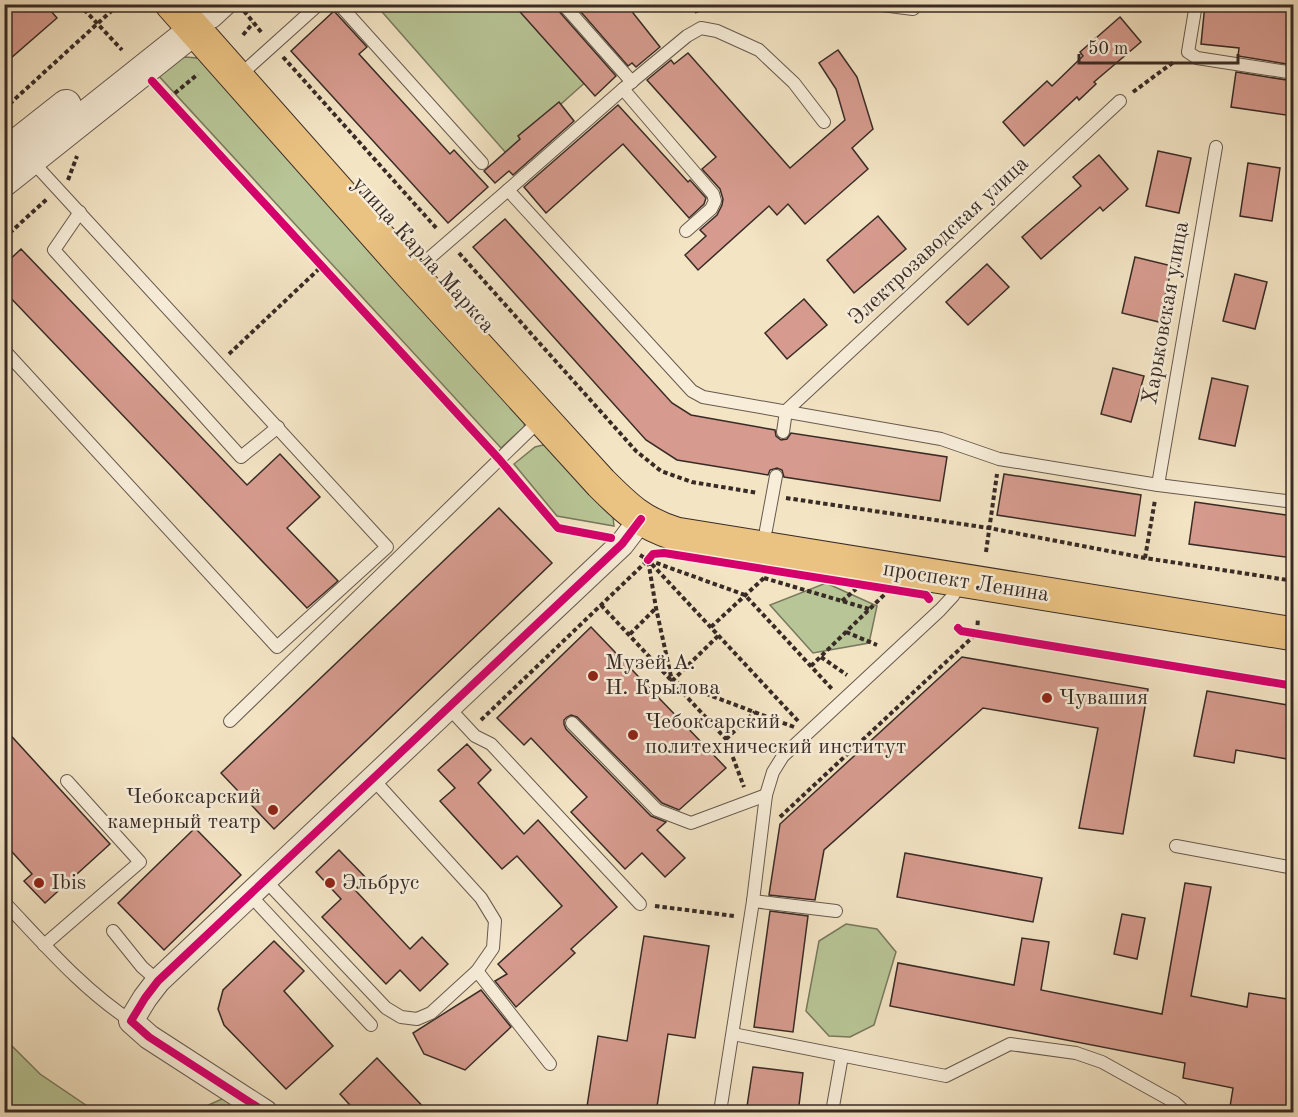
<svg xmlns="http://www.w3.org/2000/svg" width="1298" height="1117" font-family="'Old Standard TT',serif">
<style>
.green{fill:#b8c596;stroke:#78785e;stroke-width:1.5}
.building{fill:#d69b8e;stroke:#382b26;stroke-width:1.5}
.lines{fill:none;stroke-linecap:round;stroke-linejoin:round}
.service-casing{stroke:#67594e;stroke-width:14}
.minor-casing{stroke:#67594e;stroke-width:26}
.tertiary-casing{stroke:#67594e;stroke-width:32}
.primary-casing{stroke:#382b26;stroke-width:35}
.path{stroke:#382b26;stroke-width:4;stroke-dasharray:4.5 3;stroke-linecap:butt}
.service{stroke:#f7edd9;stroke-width:12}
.minor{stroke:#f7edd9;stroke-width:24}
.tertiary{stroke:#f7edd9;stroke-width:30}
.primary{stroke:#eac282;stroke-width:33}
.cycleway-casing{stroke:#f7edd9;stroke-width:11}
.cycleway{stroke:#d6006c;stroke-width:8}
.poi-dot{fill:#8f2418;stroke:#f7edd9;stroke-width:2}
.labels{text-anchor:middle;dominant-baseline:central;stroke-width:5;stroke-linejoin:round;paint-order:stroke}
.street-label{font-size:22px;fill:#382b26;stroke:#f7edd9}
.poi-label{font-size:22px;fill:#382b26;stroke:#f7edd9;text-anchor:start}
</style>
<rect width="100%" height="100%" fill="#f3e4c4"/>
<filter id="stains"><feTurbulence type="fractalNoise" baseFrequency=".00333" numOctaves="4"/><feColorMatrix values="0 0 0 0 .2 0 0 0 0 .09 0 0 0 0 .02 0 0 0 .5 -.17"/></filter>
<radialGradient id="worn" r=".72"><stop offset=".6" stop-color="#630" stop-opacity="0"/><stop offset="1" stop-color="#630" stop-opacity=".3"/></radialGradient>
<g class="green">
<polygon points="376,5 537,5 598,71 506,153"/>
<polygon points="185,57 198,58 209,64 525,422 524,427 501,448 156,73 171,62"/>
<polygon points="543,445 553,448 613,517 614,526 557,516 514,464 535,447"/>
<polygon points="826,583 877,606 869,643 813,653 770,605"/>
<polygon points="846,924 877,929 896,952 874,1025 850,1037 829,1036 806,1011 819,941"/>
<polygon points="4,1038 40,1074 96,1112 5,1112"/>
<polygon points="224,1098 245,1112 201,1112 206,1106"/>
</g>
<g class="building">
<polygon points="4,4 45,4 57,18 4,64"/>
<polygon points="513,4 555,4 557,9 616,76 595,96"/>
<polygon points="574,4 626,4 660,47 636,67 632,63 628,66"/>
<polygon points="1205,4 1293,4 1293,65 1238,56 1239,48 1201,44"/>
<polygon points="334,11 367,47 359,54 450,154 454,150 488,187 448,223 291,51"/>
<polygon points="1120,17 1141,42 1094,82 1096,84 1079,100 1077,97 1024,146 1003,122 1047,81 1052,86 1083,56 1080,52"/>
<polygon points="838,50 857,77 873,129 852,148 868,169 805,224 788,204 777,215 769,206 698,270 685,255 706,236 700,230 717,215 722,205 723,199 720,189 702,169 716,157 647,80 671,60 674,64 688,53 790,168 845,120 836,89 819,63"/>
<polygon points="1236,72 1293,81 1293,116 1231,107"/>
<polygon points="559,102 574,121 513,175 509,171 495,183 484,171 520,139 518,136"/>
<polygon points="618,105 688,182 690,180 706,198 704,204 689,218 623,144 546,213 524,187"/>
<polygon points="1158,151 1191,158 1179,213 1146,206"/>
<polygon points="1099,155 1128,189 1103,211 1100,207 1041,259 1022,237 1081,186 1073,177"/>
<polygon points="1248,163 1280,168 1272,221 1240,216"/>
<polygon points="878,216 906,249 854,293 827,260"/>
<polygon points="505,219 672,403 691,415 775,430 776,436 781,440 787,439 791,433 947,457 940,501 784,477 782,470 777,468 770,470 768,475 677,460 646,440 473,247"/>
<polygon points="21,249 247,485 280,454 320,497 287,528 338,581 307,608 4,291 4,265"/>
<polygon points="1135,257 1172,266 1159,322 1122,313"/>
<polygon points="987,264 1009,287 968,325 946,302"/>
<polygon points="1235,274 1267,282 1255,329 1223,321"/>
<polygon points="804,299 827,325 787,359 765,333"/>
<polygon points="1113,368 1144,376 1131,422 1101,414"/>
<polygon points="1212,378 1248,386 1235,446 1199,439"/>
<polygon points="1004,474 1141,495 1135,536 997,515"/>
<polygon points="1195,502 1293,516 1293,558 1189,544"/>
<polygon points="499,508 552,563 274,829 221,773"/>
<polygon points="591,627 726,768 679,810 662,803 577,717 571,715 567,717 564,720 564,724 566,729 651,816 666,822 657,830 685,858 665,877 642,853 625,869 571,812 587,797 531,738 524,745 497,718"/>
<polygon points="962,657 1148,689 1123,834 1079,828 1098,728 983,708 824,850 815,900 769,895 780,824"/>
<polygon points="1207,691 1293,706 1293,760 1236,750 1234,763 1194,756"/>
<polygon points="4,728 110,844 45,903 24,881 32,874 4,843"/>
<polygon points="467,744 491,770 478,783 524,834 538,820 617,907 571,949 575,953 516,1007 495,981 507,974 498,964 562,906 517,856 502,869 440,801 455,788 438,770"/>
<polygon points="195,828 241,875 164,950 118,903"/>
<polygon points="339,850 368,880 356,891 410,949 422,937 448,964 420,991 400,970 386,984 322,917 341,899 316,872"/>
<polygon points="905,853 1042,878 1033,922 897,897"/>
<polygon points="1185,883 1211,887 1191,996 1247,1007 1249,993 1293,1000 1293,1113 1229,1113 1233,1088 1183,1078 1185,1063 890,1006 898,963 1014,985 1022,938 1049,942 1041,990 1162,1014"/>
<polygon points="770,911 808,916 793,1032 754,1027"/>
<polygon points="1122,914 1145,918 1137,959 1114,954"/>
<polygon points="644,936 709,946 695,1038 668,1034 656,1113 586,1113 598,1036 627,1041"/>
<polygon points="274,941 304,971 284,991 333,1046 286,1089 224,1025 218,1009 223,990"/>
<polygon points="481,990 511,1027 465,1070 424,1054 413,1033"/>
<polygon points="377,1058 429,1113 357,1113 340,1094"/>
<polygon points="753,1067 803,1073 798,1113 746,1113"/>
</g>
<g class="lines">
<g class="service-casing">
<g id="service">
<polyline points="339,4 482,163"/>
<polyline points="563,4 632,82"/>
<polyline points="874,4 913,9"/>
<polyline points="1196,4 1188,52 1197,58 1294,73"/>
<polyline points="239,76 319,4"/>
<polyline points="623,89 713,194 715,201 711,209 686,231"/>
<polyline points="824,122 794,83 759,50 717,31 701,28 687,36 623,89 508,190 692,391 703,397 941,439 999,459 1158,485 1294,502"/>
<polyline points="80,212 54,250 241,457 278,427"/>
<polyline points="426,261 508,190"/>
<polyline points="4,350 277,647 387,547 31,160"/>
<polyline points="783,432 786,411 1120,101"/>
<polyline points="1158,485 1216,147"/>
<polyline points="766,530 776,476"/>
<polyline points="448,707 475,736 491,744 640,904"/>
<polyline points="230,721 541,419"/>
<polyline points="572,723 657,810 691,823 766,795"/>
<polyline points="1176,846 1294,868"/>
<polyline points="265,880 386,1008 401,1017 417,1019 431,1013 477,971 493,948 495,921 481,898 372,778"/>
<polyline points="249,894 371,1025"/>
<polyline points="753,901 836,911"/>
<path d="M4,902C44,944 82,989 131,1021"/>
<polyline points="113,931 142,967 158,981"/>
<polyline points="44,945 140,862 67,781"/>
<polyline points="477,971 550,1064"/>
<polyline points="733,1034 946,1076 1010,1044 1076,1053 1102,1062 1174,1102 1185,1112"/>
<polyline points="720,1112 753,901 766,795 773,772 783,756 940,610 953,596 961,581"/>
<polyline points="832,1112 842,1056"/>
</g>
</g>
<g class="minor-casing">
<g id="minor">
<polyline points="211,16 224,4"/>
<polyline points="265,1112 149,1037 131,1021 145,998 158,981 622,544 641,519"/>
</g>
</g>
<g class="tertiary-casing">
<g id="tertiary">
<polyline points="4,154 66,105"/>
<polyline points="4,181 195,29"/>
</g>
</g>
<g class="primary-casing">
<path id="primary" d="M172,4L412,275L601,483C626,508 641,523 676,534L1294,634"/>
</g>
<g class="path">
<polyline points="79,4 122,50"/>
<polyline points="695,4 697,13"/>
<polyline points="244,11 262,33"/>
<polyline points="243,35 253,23"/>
<polyline points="283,57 438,230"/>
<polyline points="159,89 489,448"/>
<polyline points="1133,92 1175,61"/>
<polyline points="169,98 198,74"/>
<polyline points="4,109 119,4"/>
<polyline points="68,180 77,156"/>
<polyline points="4,238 47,199"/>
<polyline points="459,253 636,451 661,471 692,482 758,493"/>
<polyline points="229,354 322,266"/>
<polyline points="510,471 558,528 598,536"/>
<polyline points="786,498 989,528 1145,558 1294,581"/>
<polyline points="986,552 997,474"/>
<polyline points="640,555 648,560 798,721"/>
<polyline points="1145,558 1155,500"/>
<polyline points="764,578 869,609"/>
<polyline points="842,601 856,589"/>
<polyline points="601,605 726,739 744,787"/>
<polyline points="711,627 765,577"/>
<polyline points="958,628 961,631 1294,686"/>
<polyline points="846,632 877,645"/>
<polyline points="630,634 656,608"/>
<polyline points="821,657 847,675"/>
<polyline points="811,666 885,594"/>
<polyline points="672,681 719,635"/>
<polyline points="481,720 649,559"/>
<polyline points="794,727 672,681 656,608 648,560 745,595 832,689"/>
<polyline points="726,739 755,712"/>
<polyline points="780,817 977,633 978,618"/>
<polyline points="655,906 734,916"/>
</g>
<use href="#service" class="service"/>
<use href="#minor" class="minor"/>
<use href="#tertiary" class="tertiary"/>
<use href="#primary" class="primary"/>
<g class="cycleway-casing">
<g id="cycleway">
<polyline points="152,81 499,459 558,528 611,538"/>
<polyline points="648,560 653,554 664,553 926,595 929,599"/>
<polyline points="958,628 961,631 1294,686"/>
<polyline points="265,1112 149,1037 131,1021 145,998 158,981 622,544 641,519"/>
</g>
</g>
<use href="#cycleway" class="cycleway"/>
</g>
<g class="poi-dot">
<circle cx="593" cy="676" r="6"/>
<circle cx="1047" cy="698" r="6"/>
<circle cx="633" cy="735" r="6"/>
<circle cx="273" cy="810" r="6"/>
<circle cx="39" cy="883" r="6"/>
<circle cx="330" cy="883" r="6"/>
</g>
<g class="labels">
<g class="street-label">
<text transform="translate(939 241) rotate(-43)">Электрозаводская улица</text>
<text transform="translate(423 255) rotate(48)">улица Карла Маркса</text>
<text transform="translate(1166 313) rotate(-80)">Харьковская улица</text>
<text transform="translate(966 582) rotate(9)">проспект Ленина</text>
</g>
<g class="poi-label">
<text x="605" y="663">Музей А.<tspan x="605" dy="25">Н. Крылова</tspan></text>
<text x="1059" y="698">Чувашия</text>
<text x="645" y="722">Чебоксарский<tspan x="645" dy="25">политехнический институт</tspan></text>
<text x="261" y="797" text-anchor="end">Чебоксарский<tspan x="261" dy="25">камерный театр</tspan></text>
<text x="51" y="883">Ibis</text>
<text x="342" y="883">Эльбрус</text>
</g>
</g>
<rect width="1298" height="1117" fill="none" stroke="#f3e4c4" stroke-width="24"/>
<rect x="6" y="6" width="1286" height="1105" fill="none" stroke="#382b26" stroke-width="3"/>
<rect x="12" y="12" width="1274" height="1093" fill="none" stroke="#382b26" stroke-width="1.5"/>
<path d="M1079 54v9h159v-9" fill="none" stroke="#382b26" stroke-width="3"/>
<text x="1088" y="54" font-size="18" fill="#382b26" stroke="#f7edd9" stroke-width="4.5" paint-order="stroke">50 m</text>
<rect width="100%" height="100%" filter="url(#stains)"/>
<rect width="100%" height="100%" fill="url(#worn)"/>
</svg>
